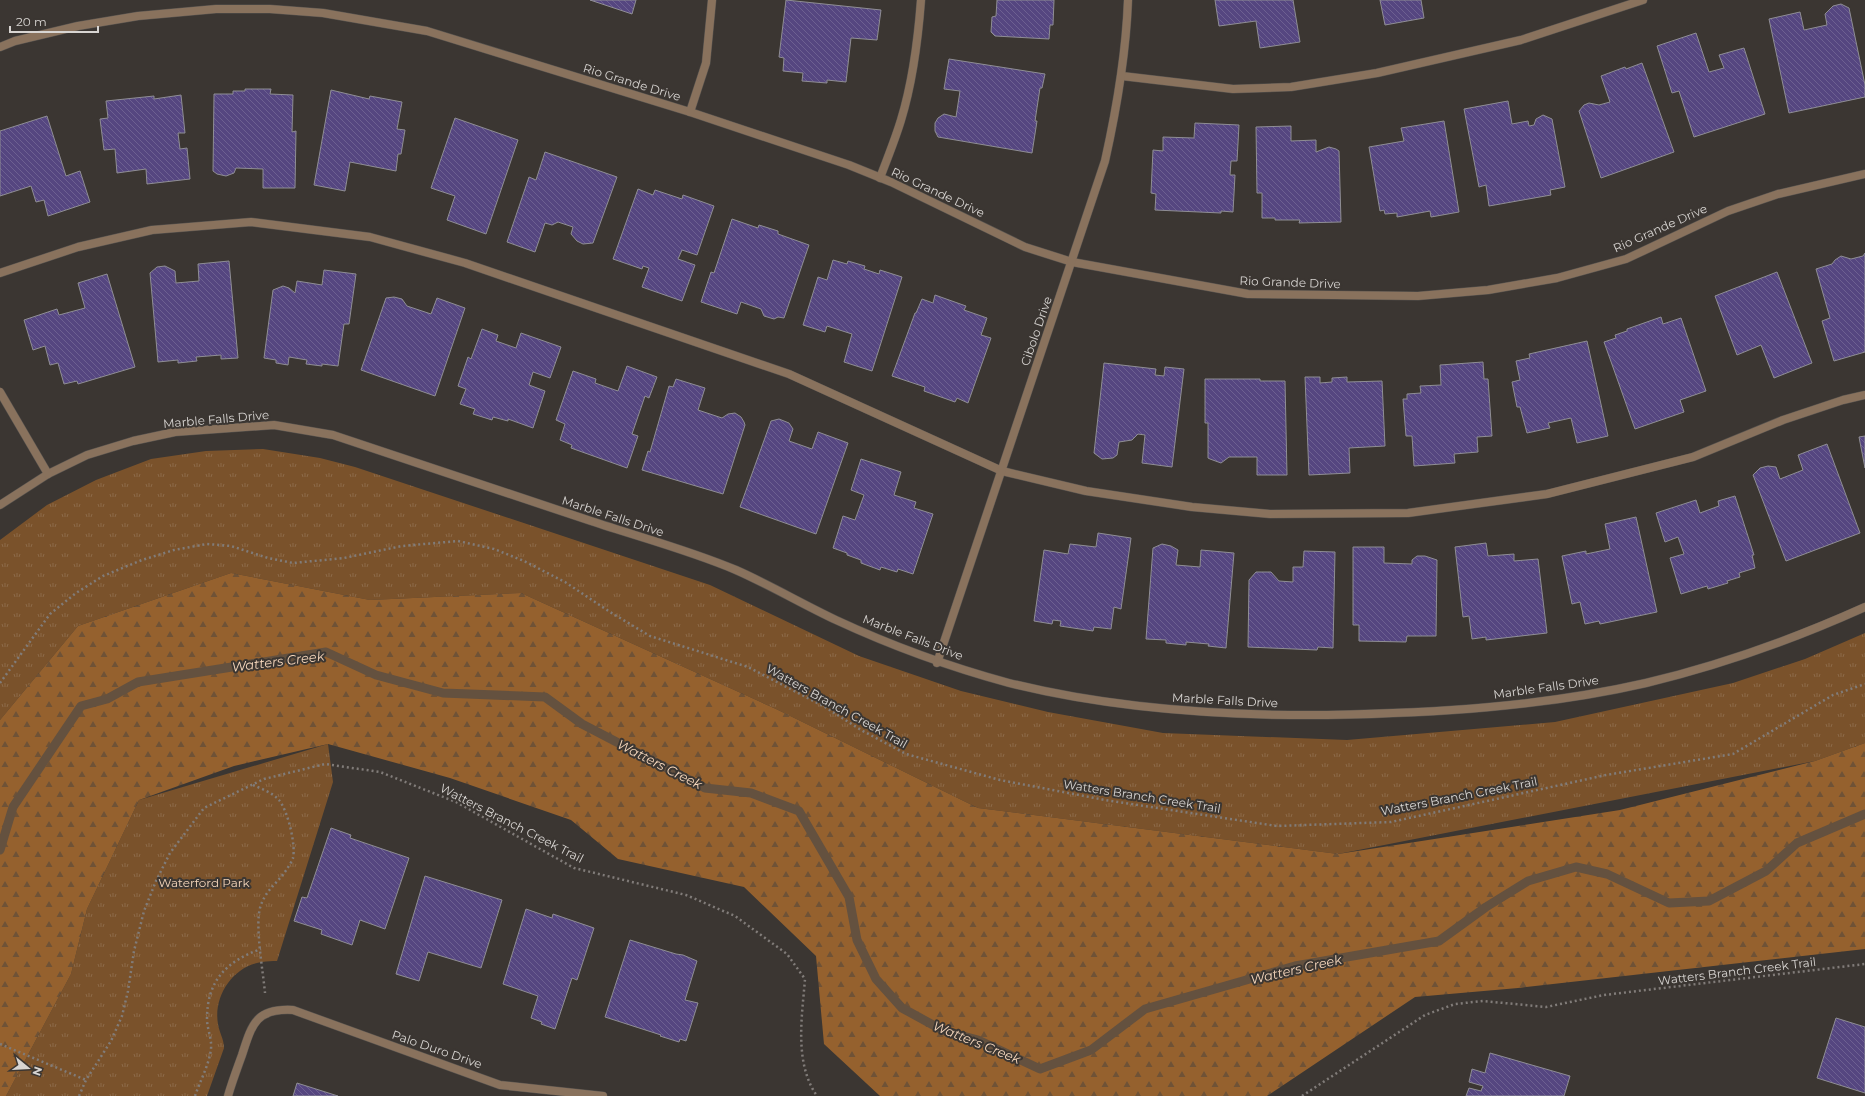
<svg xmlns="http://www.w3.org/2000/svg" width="1865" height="1096" font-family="Montserrat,sans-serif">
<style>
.grass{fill:url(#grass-tufts)}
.forest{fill:url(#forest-firs)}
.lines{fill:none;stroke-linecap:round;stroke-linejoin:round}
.stream{stroke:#64513f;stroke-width:9}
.building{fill:url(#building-back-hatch);stroke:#8f8e94}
.service-casing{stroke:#57534f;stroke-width:9}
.minor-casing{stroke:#57534f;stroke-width:9}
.tertiary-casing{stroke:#57534f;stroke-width:9}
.path{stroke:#817c79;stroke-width:2.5;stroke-dasharray:2 3;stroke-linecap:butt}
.service{stroke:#89725d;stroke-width:8}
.minor{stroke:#89725d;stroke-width:8}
.tertiary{stroke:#89725d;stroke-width:8}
.labels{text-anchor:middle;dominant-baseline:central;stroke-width:4;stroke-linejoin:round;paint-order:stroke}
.street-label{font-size:12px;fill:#d8d5d2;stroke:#3b3632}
.park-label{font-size:12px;fill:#f4d5ba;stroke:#3b3632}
.water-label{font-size:13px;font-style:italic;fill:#f7d8bd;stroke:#3b3632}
</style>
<defs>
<pattern id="grass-tufts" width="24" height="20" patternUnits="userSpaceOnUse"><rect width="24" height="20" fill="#7a522b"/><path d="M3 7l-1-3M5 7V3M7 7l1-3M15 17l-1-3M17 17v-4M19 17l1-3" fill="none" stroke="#8c6a49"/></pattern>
<pattern id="forest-firs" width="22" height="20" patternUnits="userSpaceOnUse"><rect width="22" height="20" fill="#95612e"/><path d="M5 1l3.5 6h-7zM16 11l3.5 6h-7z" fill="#6f5236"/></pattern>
<pattern id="building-back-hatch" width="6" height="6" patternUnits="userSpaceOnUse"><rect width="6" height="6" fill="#554680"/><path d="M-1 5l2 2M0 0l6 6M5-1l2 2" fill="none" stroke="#6d6091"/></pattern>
</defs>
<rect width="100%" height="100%" fill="#3b3632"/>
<g class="grass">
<polygon points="263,449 320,458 355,467 710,585 859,656 961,691 1048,712 1163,733 1347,740 1555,722 1733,683 1805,659 1865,633 1865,743 1815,761 1338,854 978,808 776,709 521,593 370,600 231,573 78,626 0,720 0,540 47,505 96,480 151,459 206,451"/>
<path d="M328,744L333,782L277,961C272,961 267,961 262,962C233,966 213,996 218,1024C219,1032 224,1039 224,1048L207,1096H6L71,974L87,909L139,800Z"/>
</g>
<polygon class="forest" points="231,573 370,600 521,593 776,709 978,808 1338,854 1620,810 1815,761 1865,743 1865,949 1518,988 1415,997 1267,1096 880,1096 824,1044 816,956 744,887 618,859 571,820 450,778 328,744 234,766 139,800 87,909 71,974 6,1096 0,1096 0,720 78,626"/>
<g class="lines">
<polyline class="stream" points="0,850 13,807 81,706 107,699 138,682 326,652 376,675 443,693 545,697 582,724 705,788 751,793 799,811 849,897 857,940 876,979 902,1008 944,1031 978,1040 1040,1069 1091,1050 1145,1009 1295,966 1439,941 1486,907 1528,881 1576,867 1607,874 1669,903 1709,901 1766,871 1797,843 1865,814"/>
</g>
<g class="building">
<polygon points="590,0 636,0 632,14"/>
<polygon points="786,0 881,10 877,40 851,38 846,82 827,80 827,83 802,81 803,73 783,71 784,58 779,57"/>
<polygon points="997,0 1054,0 1053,25 1050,25 1049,39 995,36 991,32 992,17 996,16"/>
<polygon points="1215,0 1293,0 1300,42 1260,48 1256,21 1219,26"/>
<polygon points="1380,0 1421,0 1424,18 1385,25"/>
<polygon points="1841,4 1849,8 1865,85 1865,97 1789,113 1769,19 1800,12 1804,30 1827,25 1825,14 1833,6"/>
<polygon points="1696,33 1709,72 1724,68 1719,55 1744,48 1765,114 1694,137 1679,91 1672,93 1657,46"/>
<polygon points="949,59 1045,74 1042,88 1040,88 1035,121 1037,121 1032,153 938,137 935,131 935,123 938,118 944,114 956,117 960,91 944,89"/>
<polygon points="1642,63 1674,152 1601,178 1579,111 1584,105 1589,103 1599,105 1610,102 1601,76 1625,67 1626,69"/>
<polygon points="245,89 271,89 270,94 293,95 292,132 296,131 295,188 263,188 263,169 236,168 234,173 226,176 217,174 213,171 214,94 233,94 233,91 245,91"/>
<polygon points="331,90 369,99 370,96 402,102 397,129 405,130 401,154 398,154 396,171 350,162 345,191 314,185"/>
<polygon points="181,95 185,133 178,133 180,149 187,148 190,179 147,184 146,169 117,173 115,149 104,150 100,119 108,118 106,101 154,96 154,99"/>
<polygon points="1508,101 1512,124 1528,121 1529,126 1534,125 1536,119 1543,115 1552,119 1565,187 1550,190 1551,195 1489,206 1486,185 1479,187 1464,109"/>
<polygon points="47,116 66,176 80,171 90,202 48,216 44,200 36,202 31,186 0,196 0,131"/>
<polygon points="455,118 518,140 486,234 447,220 455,196 431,188"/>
<polygon points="1444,121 1459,212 1431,217 1430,211 1397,217 1397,213 1385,214 1384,210 1380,211 1369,147 1404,141 1401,128"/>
<polygon points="1195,123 1239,125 1237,161 1231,161 1230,175 1235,175 1233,212 1221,211 1221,213 1155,210 1156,194 1151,193 1153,150 1163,151 1163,137 1194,138"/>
<polygon points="1291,126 1291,141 1316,140 1316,152 1329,147 1336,149 1339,151 1341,222 1299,223 1300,220 1275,220 1275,218 1262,218 1262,193 1257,193 1256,127"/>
<polygon points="545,152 617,177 593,243 583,244 577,241 571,234 573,227 558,222 552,225 545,223 535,252 507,242 529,177 536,180"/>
<polygon points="638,189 653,195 655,190 682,199 683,195 714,206 697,255 682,250 678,259 695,265 682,301 642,287 649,268 643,266 642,269 613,259"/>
<polygon points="732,219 758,228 759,225 778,231 778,234 809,245 784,318 778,317 774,319 764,316 761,309 741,302 737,314 701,302 711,272 714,273"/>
<polygon points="1865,253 1865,352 1834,361 1822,321 1830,318 1816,269 1832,264 1835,260 1841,256 1851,259 1863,256"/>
<polygon points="833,260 847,264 848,261 865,266 864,269 879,274 880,270 902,277 872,371 844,362 852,334 827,326 825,332 803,325 818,277 827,280"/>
<polygon points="229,261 238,358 221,359 221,355 196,357 197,361 178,363 178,360 158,362 150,273 157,267 165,266 175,271 176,283 199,281 198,264"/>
<polygon points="324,270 356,274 349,324 344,324 338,366 322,364 322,366 306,364 307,360 289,357 288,365 276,363 276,360 264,358 273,290 283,286 289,288 295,293 297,281 322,285"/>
<polygon points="1777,272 1812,363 1774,378 1761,345 1737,355 1715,296"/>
<polygon points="107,274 135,367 78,384 77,381 64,384 58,363 50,365 45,346 33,350 24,320 57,309 59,315 85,308 78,283"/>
<polygon points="935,295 966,306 964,310 987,318 981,335 991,338 968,403 957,398 955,402 924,391 925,387 892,376 915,313 916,313 922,299 933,303"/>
<polygon points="394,297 402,299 407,306 431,314 437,298 465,308 435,396 361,370 386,298"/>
<polygon points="1661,317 1663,324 1681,318 1706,391 1680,400 1684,412 1635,429 1604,342 1616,338 1615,335 1627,331 1627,329"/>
<polygon points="482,329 498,335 496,341 516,348 521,333 561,347 550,378 533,372 529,385 545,391 533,428 508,419 508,421 493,417 492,420 473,414 475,409 460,404 466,389 458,386 468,357 471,359"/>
<polygon points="1587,341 1608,436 1577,443 1571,418 1548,423 1550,428 1527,433 1520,407 1517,407 1512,382 1520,380 1516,361 1530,358 1529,354"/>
<polygon points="1483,362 1484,379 1488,379 1492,436 1477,437 1478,452 1454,454 1455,463 1414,466 1412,436 1406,436 1403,399 1407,399 1407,394 1421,393 1420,386 1441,385 1440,365"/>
<polygon points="1104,363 1156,369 1155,375 1164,376 1165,367 1184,369 1172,467 1142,463 1145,435 1138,434 1132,440 1119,442 1117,455 1113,458 1102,459 1094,453"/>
<polygon points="627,366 657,377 649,398 645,396 632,434 638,436 627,468 571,448 572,445 560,440 565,424 556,420 573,371 596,379 595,383 618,391"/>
<polygon points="1305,377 1320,377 1320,383 1332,382 1332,378 1347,377 1347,382 1382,381 1385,446 1349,448 1350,473 1309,475"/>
<polygon points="676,379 705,388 698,410 722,418 728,414 735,413 741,417 744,422 745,425 723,494 642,470 648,451 650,452 669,386 673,387"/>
<polygon points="1205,379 1260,379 1260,381 1285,381 1287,475 1257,475 1257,457 1229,457 1221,463 1210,459 1208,458 1208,423 1205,423"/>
<polygon points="779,419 789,423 793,429 789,441 812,449 818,432 848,443 816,534 740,507 771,421"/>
<polygon points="1865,436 1865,468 1859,437"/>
<polygon points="1827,444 1860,533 1786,561 1753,475 1760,468 1768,466 1776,467 1780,479 1803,470 1798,455"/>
<polygon points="861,459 901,472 894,495 916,502 914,508 933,514 913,574 898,569 897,572 881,567 880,570 861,563 861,560 847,555 847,553 833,548 843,516 855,520 864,495 851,490"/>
<polygon points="1735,496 1754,555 1752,555 1755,568 1739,573 1740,577 1727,581 1728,583 1708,589 1707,586 1681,594 1670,558 1684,554 1678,537 1665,542 1656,513 1696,500 1700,513 1719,506 1718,501"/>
<polygon points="1636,517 1657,612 1600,624 1599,621 1585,624 1580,602 1572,604 1562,556 1586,551 1586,554 1610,549 1605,524"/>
<polygon points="1098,533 1131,538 1121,609 1114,607 1111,629 1094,627 1093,631 1060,626 1061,621 1053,620 1052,624 1034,621 1044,550 1068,554 1070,544 1096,547"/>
<polygon points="1486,543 1488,556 1514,554 1514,561 1538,559 1547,633 1486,640 1486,637 1472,639 1469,616 1463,617 1455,547"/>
<polygon points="1162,544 1171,546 1178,550 1176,565 1200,567 1201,550 1234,553 1226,648 1208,646 1209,644 1186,642 1186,645 1166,643 1166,640 1146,639 1153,548"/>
<polygon points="1353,547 1384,547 1384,563 1412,564 1412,560 1417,556 1425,556 1437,560 1436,636 1407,636 1406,642 1359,641 1359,625 1353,625"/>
<polygon points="1304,551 1335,552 1333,648 1318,647 1317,650 1248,647 1249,580 1256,572 1271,572 1279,581 1293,582 1293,567 1303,567"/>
<polygon points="331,828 351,835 350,838 409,858 385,929 360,920 352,945 321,934 322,930 294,921 302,897 307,898"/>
<polygon points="425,876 502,900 481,968 428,952 419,981 396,974"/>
<polygon points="526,909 552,918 553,914 594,928 577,980 572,978 555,1029 541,1024 542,1022 531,1018 538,996 503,984"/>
<polygon points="630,940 676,954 683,955 697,961 685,1000 698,1003 686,1041 680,1039 679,1042 660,1036 661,1035 605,1017"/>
<polygon points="1836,1018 1865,1027 1865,1093 1817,1078"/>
<polygon points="1490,1053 1570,1076 1564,1096 1466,1096 1469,1088 1481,1091 1483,1086 1469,1082 1472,1069 1485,1073"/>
<polygon points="297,1083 338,1096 293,1096"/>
</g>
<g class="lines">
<g class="service-casing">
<g id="service">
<polyline points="1122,76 1233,89 1291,87 1377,73 1521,40 1643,0"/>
<path d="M880,178C887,159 895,140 901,120C913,81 918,40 921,0"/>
<polyline points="0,273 78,247 152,230 251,222 370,237 465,263 789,374 1002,471 1086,491 1192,507 1270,514 1408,513 1547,494 1693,457 1783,420 1843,400 1865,395"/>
</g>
</g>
<g class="minor-casing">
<g id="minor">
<polyline points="0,47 15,41 78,26 138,16 216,9 270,9 323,13 427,31 690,112 849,165 891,182 1025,247 1072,262 1248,294 1418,296 1488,290 1557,278 1626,259 1728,211 1778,194 1865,174"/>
<polyline points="690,112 706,63 712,0"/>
<path d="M0,505L48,474L87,455L133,441L175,432L274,425L333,435C419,464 505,493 591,521C639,537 689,550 736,570C770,585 802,604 836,620C892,646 950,667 1009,683C1113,709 1220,716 1327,715C1434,713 1541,707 1646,683C1721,665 1794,639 1865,607"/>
<path d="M937,663L1105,161C1117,107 1126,55 1128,0"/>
<path d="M228,1096C232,1082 237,1069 242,1055C252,1024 256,1008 293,1010L500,1085L603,1096"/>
</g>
</g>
<g class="tertiary-casing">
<polyline id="tertiary" points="0,392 48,474"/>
</g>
<g class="path">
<polyline points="0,683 50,614 76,593 103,576 142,560 174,550 207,544 231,546 268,558 293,563 344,558 402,546 458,541 494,549 524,561 565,582 610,612 650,636 748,667 825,707 861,730 906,754 1000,780 1105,800 1277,826 1391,822 1606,775 1733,754 1833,695 1865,684"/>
<path d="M253,785C262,789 273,793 279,800C288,811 296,845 293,858C292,861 289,866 287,869C278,883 265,890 260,908C255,927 263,971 265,993"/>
<polyline points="0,1044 86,1080"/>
<path d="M79,1096L86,1080L111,1041L122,1016L128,991L134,951L144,911L156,881L170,853L204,808L264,779L325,764L380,772L456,802L574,868L686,895L735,916L787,954L805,979C802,1017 794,1063 817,1096"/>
<path d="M195,1096C200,1081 209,1065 211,1049C212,1038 207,1029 207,1019C207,980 227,961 261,949"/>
<polyline points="1302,1096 1425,1015 1455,1004 1483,1001 1546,1007 1604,995 1865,964"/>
</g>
<use href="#service" class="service"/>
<use href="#minor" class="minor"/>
<use href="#tertiary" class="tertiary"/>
</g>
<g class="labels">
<g class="street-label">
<text transform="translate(632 82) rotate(17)">Rio Grande Drive</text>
<text transform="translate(938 192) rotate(25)">Rio Grande Drive</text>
<text transform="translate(1660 228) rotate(-24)">Rio Grande Drive</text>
<text transform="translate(1290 282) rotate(2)">Rio Grande Drive</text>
<text transform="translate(1036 331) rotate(-71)">Cibolo Drive</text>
<text transform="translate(216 419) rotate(-5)">Marble Falls Drive</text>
<text transform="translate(613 516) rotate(18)">Marble Falls Drive</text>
<text transform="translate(913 637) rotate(21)">Marble Falls Drive</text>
<text transform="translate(1546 687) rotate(-8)">Marble Falls Drive</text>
<text transform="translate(1225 700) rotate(3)">Marble Falls Drive</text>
<text transform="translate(837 706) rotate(29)">Watters Branch Creek Trail</text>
<text transform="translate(1142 796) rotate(9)">Watters Branch Creek Trail</text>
<text transform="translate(1459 796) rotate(-11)">Watters Branch Creek Trail</text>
<text transform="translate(512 823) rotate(27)">Watters Branch Creek Trail</text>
<text transform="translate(1737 971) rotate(-7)">Watters Branch Creek Trail</text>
<text transform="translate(437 1049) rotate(19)">Palo Duro Drive</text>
</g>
<g class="park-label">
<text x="204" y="882">Waterford Park</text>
</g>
<g class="water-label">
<text transform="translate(278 661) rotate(-7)">Watters Creek</text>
<text transform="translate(660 764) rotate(27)">Watters Creek</text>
<text transform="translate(1296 969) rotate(-13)">Watters Creek</text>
<text transform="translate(977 1042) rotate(22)">Watters Creek</text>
</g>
</g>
<g transform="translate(28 1068) rotate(108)" stroke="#3b3632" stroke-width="3" paint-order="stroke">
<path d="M0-3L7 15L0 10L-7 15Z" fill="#d8d5d2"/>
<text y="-6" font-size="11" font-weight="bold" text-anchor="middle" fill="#d8d5d2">N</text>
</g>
<path d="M10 26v6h88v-6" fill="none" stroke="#d8d5d2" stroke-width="2"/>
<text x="16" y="26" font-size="12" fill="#d8d5d2" stroke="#3b3632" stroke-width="3" paint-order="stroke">20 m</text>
</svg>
